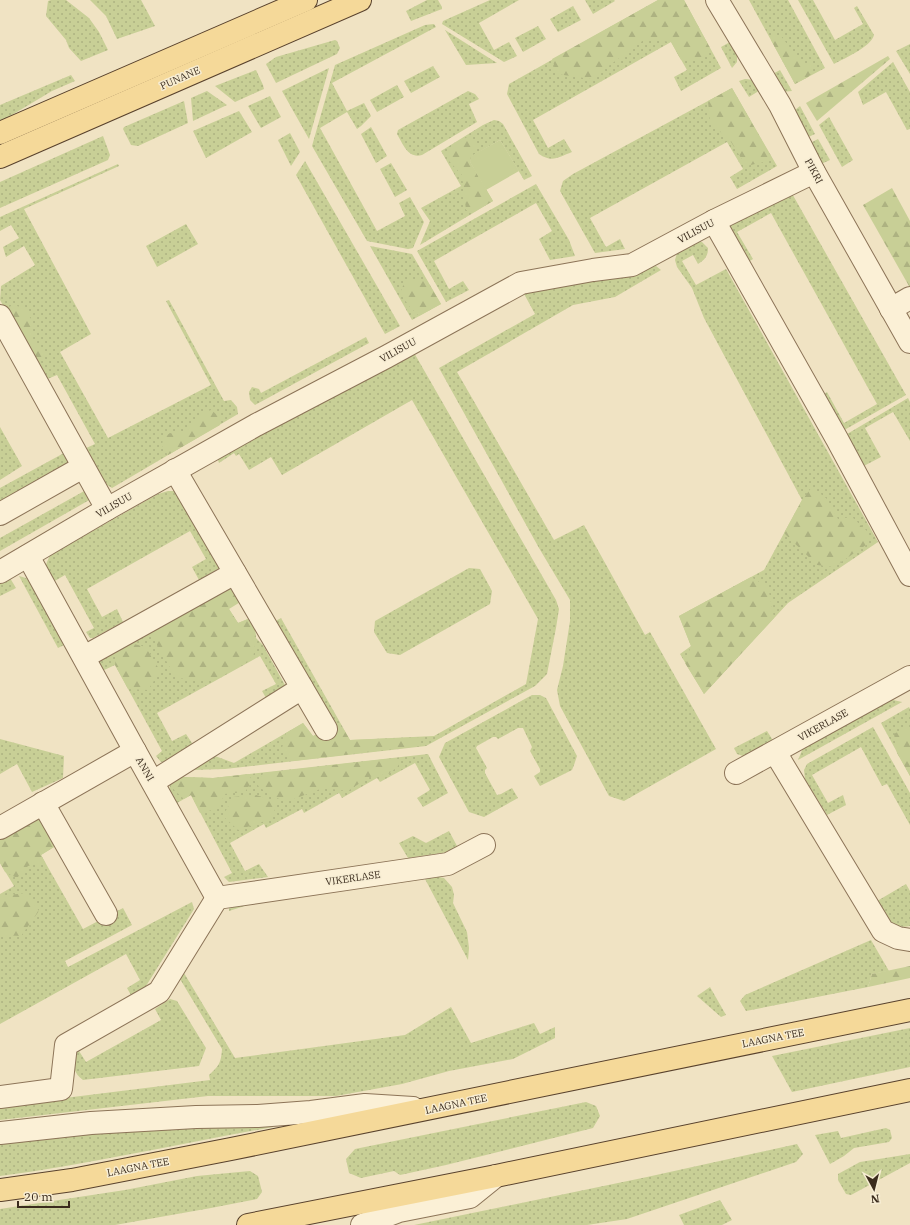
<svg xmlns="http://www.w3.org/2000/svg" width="910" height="1225" font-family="'IBM Plex Serif',serif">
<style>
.grass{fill:url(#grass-dots)}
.forest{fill:url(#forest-firs)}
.garden{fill:#c8cf96}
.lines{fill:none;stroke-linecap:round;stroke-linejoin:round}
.minor-casing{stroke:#8c7458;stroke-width:24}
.major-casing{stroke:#59422d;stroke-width:24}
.minor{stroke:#fbf0d6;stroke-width:22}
.major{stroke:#f5d999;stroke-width:22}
.labels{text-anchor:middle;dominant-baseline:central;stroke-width:3;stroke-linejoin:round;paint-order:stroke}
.street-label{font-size:10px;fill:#3b2c1d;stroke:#f7edd3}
</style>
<defs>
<pattern id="grass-dots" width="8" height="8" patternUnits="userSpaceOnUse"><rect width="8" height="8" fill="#c8cf96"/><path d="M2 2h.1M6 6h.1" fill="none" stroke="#adb281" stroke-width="1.8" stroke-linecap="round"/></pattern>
<pattern id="forest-firs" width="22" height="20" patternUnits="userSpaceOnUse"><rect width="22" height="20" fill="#c8cf96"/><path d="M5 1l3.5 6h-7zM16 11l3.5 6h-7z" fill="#adb281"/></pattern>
</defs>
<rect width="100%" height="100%" fill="#f0e3c3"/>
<g class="grass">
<polygon points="51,0 66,0 89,18 99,32 108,50 81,61 69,48 66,40 46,16 48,1"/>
<polygon points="90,0 141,0 155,26 117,39 106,16"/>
<polygon points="427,0 438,0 442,7 442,9 411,21 406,11"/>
<polygon points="490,0 519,0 479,23 494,50 509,42 517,56 504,62 442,24 443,21"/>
<polygon points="585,0 614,0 615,1 593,14"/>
<path d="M658,0H684L721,68L681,91L674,77L687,70L671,42L533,120L548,148L564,139L572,152C559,157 552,163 539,154L507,94L509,84Z"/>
<polygon points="749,0 788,0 825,68 795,84"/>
<path d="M798,0H813L835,40L863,24L854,8L857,6L874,35C871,47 845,58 834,64Z"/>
<polygon points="573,6 581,20 558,32 550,19"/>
<polygon points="434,24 436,27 332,83 347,111 364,103 371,116 361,126 357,129 347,112 320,128 377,231 405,216 399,203 410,197 424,222 413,248 408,249 367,241 312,146 335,65 425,25"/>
<polygon points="538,26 546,39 523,52 515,38"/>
<polygon points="445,30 497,63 466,65"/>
<polygon points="335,40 337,41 340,48 337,54 276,83 266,64 276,57"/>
<polygon points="730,42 735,50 737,56 737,62 732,68 721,47"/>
<polygon points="910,44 910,74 896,51"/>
<polygon points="893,62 910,92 910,129 907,130 886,92 863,105 858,92"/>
<polygon points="433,66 440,77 411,93 404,81"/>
<polygon points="329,68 309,139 282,91"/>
<polygon points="256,70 263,85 264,89 235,102 215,86"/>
<polygon points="780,70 792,91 782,92 769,76"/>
<polygon points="71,75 75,81 52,91 0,122 0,105"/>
<path d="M745,79C754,79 757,83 762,89L749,97L739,81Z"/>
<polygon points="397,85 404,97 377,112 370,100"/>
<polygon points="732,88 777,166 737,189 730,177 743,169 727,142 590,218 606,247 620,239 625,249 595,253 560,191 563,181 573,174"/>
<polygon points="207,91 227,105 193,121 191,98"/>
<path d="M468,91L475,94L479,99L469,104L477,122L422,155C408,159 403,144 397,134L398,130Z"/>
<polygon points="270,96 281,117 261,128 248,106"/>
<polygon points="184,101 188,123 138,146 131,145 123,129 124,127"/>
<polygon points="800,106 815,134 804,139 793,114 795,110"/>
<polygon points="239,111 252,132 206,158 193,131"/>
<polygon points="829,117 853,160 842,167 819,125"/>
<polygon points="494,120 499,121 503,124 532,176 524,180 500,140 472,156 470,162 493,201 420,245 430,221 421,208 461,186 441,151 483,125"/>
<polygon points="371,127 387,156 376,163 361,134"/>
<polygon points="290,133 300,152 291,166 278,140"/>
<polygon points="103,136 110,155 108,160 0,208 0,182"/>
<polygon points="818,139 830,160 821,164 808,144"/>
<polygon points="305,161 400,326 385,334 296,175"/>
<polygon points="391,163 407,190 395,197 380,169"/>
<polygon points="118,164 119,166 24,209 91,334 60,352 108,438 211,385 166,301 169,300 224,401 231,400 237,407 238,414 112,488 104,483 84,449 95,444 57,375 45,380 0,300 1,286 35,265 24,246 6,257 3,247 19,238 11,225 0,231 0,217"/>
<polygon points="536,184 569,240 575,256 550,260 539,239 552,231 536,203 434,261 449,289 463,281 469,290 446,302 417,251"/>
<polygon points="790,190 906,395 839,433 819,398 827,392 844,423 877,404 771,213 737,232 753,259 745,264 727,229 732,221"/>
<polygon points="186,224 198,244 157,267 146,246"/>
<path d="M696,241L702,242L708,248C708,256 705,260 698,264L693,255L682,261L696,285L726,269L878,542L788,603L704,694L680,654L691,646L679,616L764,570L802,500L704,318L692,288L677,267L675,260L677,253Z"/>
<polygon points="370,246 412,254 441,304 412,320"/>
<polygon points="656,266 661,270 615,297 573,305 457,372 554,540 584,525 645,635 650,632 716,749 624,801 609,796 560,706 557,690 563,666 570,621 570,600 539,548 439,368 535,314 523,292 620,277 651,267"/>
<polygon points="366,337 369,343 255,405 250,400 249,392 252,387 259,389 261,393"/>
<polygon points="413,351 556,600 559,609 556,628 547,674 535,686 426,746 225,769 192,770 215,756 234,763 303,723 313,736 333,727 272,623 281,618 350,740 434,736 526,684 538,619 412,400 282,475 271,457 249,470 239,454 236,456 234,453 219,463 217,457"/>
<polygon points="908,398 910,402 910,441 893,412 865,428 881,457 860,468 842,437"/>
<polygon points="0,427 22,466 0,480"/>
<polygon points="64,453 70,464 0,505 0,488"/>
<polygon points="86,490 91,499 0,551 0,538"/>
<polygon points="168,491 174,491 179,493 221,567 199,580 192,567 206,559 190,531 87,589 102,617 117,609 123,622 93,638 90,638 86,632 94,628 65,575 53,582 45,568 47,562 50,555 158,494"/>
<polygon points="469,568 480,569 492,591 490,604 400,655 387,653 374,632 375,621"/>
<polygon points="19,576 26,578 35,587 66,644 58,648"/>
<polygon points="10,578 16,588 0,596 0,584"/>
<polygon points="224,588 229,609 238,623 248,619 255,630 256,638 263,645 286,687 269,703 262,691 276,684 260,656 157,713 172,741 186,734 194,746 167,761 161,762 156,756 162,751 115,665 102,671 98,664 99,658"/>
<polygon points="532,695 540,695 546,698 577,756 574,765 572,770 540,786 534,776 540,772 540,769 530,751 532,747 523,728 518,728 498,739 496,737 493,737 477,746 476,748 487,768 485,770 485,773 497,795 501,794 512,788 518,798 484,817 469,812 439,757 445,743"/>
<polygon points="889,699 902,702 798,760 803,748"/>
<polygon points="909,707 910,709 910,776 881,723"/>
<polygon points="873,727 910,793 910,825 887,784 882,786 861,747 812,775 828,803 843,795 846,805 827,815 805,779 804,770 807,764"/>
<polygon points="767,731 774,742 746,757 737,754 734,748"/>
<polygon points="0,739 64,756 63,778 32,792 17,764 0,774"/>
<path d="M428,754L448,793L423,807L417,798L430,790L415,763L380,782L377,778L342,798L339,793L304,813L302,809L266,828L264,824L230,843L245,871L259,864L268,877L229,882L224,877L232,873L191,795L177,803L173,802C168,793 168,788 173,779L183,777L213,778Z"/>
<polygon points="449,831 457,846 455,851 408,858 399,843 413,836 426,843"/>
<polygon points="54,847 41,855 83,929 123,908 132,925 65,961 68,967 192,902 194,909 141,994 132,997 127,988 140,980 126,954 0,1024 0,894 14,886 0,863"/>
<polygon points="430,875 444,878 452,887 454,895 453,903 467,932 469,948 468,960 425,879 251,904 229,911 229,906"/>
<path d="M906,884L910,891V926C892,930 883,916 872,904Z"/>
<polygon points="871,940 889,971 872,974 868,987 746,1011 740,1001 745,995"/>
<path d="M184,973L235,1058L405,1035L451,1007L471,1043L534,1023L540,1034L555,1027V1038L513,1059L449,1071L402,1084L336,1096H208L0,1120V1106L210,1080L209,1075C219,1066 221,1063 222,1049L180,979Z"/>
<polygon points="710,987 726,1015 721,1017 697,996"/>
<path d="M170,999L177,1001L206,1048L199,1066L83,1080C74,1074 73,1065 71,1055L79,1051L86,1062L161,1020L155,1009Z"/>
<polygon points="910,1028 910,1067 792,1092 772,1056"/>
<polygon points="586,1102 596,1106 600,1116 593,1128 446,1165 400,1175 394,1171 361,1178 349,1173 346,1159 355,1149"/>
<path d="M272,1122L273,1127C182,1143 92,1164 0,1176V1142L79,1132Z"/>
<polygon points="886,1128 890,1130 892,1138 889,1142 854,1148 844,1156 830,1164 815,1135 838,1131 841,1138"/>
<polygon points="797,1144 803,1154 796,1162 627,1219 587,1225 414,1225 647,1177"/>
<polygon points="910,1154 910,1163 851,1195 846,1194 838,1180 838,1174 860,1162"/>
<polygon points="250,1171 258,1176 262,1192 257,1199 211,1208 115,1225 0,1225 0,1209 125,1190 197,1176"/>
<polygon points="720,1200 732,1220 722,1225 684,1225 679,1215"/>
</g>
<g class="forest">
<polygon points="658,0 684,0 710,48 701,60 681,60 671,42 645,39 591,79 557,74 552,59"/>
<polygon points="775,35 780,35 803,64 811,65 812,73 808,77 795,84 771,40 771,37"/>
<polygon points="888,56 890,59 817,121 806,103"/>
<polygon points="732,88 773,160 746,166 731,142 710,122 708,101"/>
<polygon points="467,137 473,139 479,145 471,156 470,162 493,201 474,212 466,210 462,175 449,161 446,154 457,144"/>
<polygon points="892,188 910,221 910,286 909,286 863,205"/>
<polygon points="406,279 426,279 441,304 419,316 409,306 400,293"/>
<polygon points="13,305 24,308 31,319 31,339 47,353 39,363 30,353 8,313 9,307"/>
<polygon points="211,410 220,417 220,425 168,455 162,447 163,436 175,432 186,431 199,415"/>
<polygon points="812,487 827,499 838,519 852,517 868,532 866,545 834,567 817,565 784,533 802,500"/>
<polygon points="751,577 768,587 774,618 704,694 685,663 691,646 679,616"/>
<polygon points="230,587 242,601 229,609 238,623 248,619 255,630 256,638 253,659 213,681 176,678 148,629"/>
<polygon points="130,643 146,647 160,671 148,690 128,689 115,665 117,650"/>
<polygon points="303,723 313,736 333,727 344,730 350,740 422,737 420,746 293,761 282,748 286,733"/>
<polygon points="906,727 910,730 910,776 897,753 894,734"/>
<polygon points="395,758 399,766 388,774 369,777 348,791 323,788 286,802 270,795 258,786 263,773"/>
<polygon points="249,774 252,781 245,792 224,794 220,808 200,813 191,795 184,799 174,790 173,779 183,777 213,778"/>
<polygon points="256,795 278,802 271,819 238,830 223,816 233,797"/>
<path d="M38,817C49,824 52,835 54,847L41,855L45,862L28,866L17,878L5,872L0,863V835Z"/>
<polygon points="26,893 39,911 21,936 0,935 0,896"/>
<polygon points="910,966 910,978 868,987 872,974"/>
</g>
<polygon class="garden" points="500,140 519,171 486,190 470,162 471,156"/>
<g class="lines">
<g class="minor-casing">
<g id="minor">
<polyline points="717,0 780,105 814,172 910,342"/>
<polyline points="714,221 837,439 910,575"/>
<polyline points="891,309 910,298"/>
<polyline points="0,316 107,509"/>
<polyline points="175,470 326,729"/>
<polyline points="0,514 83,467"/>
<polyline points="28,556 135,751 217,898"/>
<polyline points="0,572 107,509 256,425 386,357 521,283 593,270 632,265 714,221 814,172"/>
<polyline points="84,657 235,573"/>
<polyline points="775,752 883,931 898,938 910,940"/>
<polyline points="736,773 910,677"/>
<polyline points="153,782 302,688"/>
<polyline points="43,803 106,914"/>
<polyline points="0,828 135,751"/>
<polyline points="217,898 448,864 484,845"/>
<polyline points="0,1097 61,1089 66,1045 159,992 217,898"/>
<polyline points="0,1133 91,1123 196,1117 258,1116 311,1112 365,1105 413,1108"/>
<polyline points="362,1225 399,1211 470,1197 496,1176"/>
</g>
</g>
<g class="major-casing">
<g id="major">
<polyline points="0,133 306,0"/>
<polyline points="0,157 360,0"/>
<polyline points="0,1190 72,1180 231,1149 910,1010"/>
<polyline points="248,1225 496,1176 910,1090"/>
</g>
</g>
<use href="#minor" class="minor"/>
<use href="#major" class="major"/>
</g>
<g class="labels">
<g class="street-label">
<text transform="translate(180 78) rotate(-24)">PUNANE</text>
<text transform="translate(814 171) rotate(62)">PIKRI</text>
<text transform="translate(696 231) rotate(-28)">VILISUU</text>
<text transform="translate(398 350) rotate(-29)">VILISUU</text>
<text transform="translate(114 505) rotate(-30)">VILISUU</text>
<text transform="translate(823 725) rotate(-29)">VIKERLASE</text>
<text transform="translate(145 769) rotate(60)">ANNI</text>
<text transform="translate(353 878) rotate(-8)">VIKERLASE</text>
<text transform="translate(773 1038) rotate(-11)">LAAGNA TEE</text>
<text transform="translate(456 1104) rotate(-12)">LAAGNA TEE</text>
<text transform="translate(138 1167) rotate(-11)">LAAGNA TEE</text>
</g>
</g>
<g transform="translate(874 1189) rotate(173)" stroke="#f7edd3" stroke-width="3" paint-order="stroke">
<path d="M0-3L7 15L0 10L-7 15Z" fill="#3b2c1d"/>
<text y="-6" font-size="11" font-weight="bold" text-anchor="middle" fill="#3b2c1d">N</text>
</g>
<path d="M18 1201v6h51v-6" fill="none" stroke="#3b2c1d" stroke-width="2"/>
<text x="24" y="1201" font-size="12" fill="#3b2c1d" stroke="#f7edd3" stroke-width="3" paint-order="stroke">20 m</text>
</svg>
